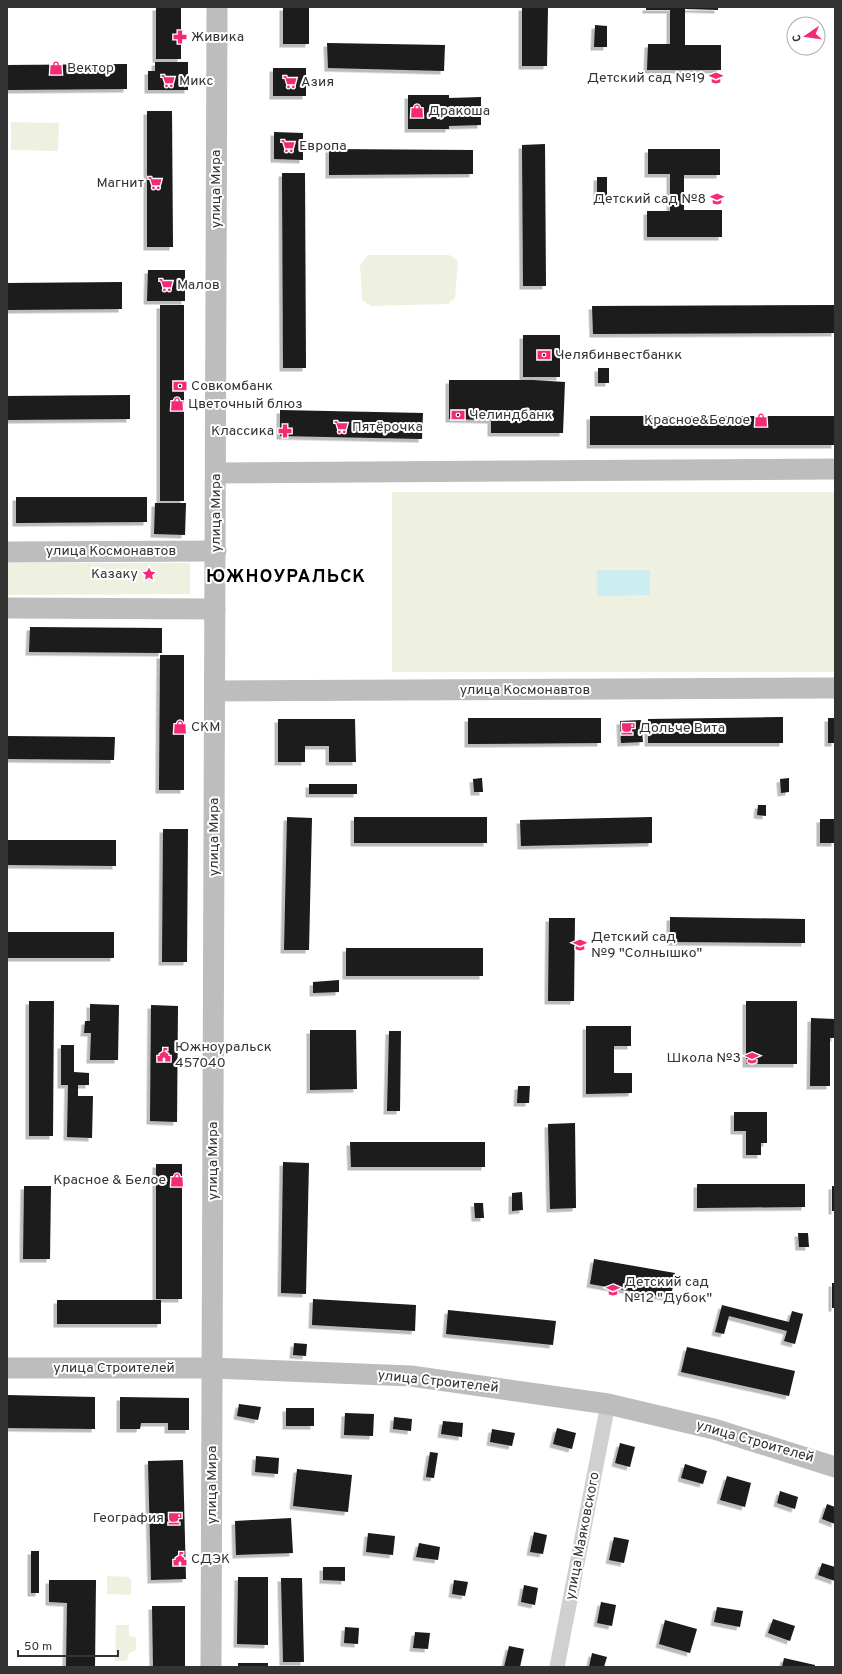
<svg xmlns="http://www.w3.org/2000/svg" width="842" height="1674" font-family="Overpass,sans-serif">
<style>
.green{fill:#eef0e0}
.water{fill:#cceef0}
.building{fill:#1a1a1a;filter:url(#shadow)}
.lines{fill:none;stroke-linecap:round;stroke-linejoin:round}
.street{stroke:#d0d0d0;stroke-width:15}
.secondary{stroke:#bdbdbd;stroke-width:21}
.labels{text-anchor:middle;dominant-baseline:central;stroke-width:4;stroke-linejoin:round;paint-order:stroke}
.poi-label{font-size:14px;fill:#333;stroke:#fff;text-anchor:start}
.street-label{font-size:14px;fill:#333;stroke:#fff}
.district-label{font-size:18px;font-weight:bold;letter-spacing:1px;fill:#000;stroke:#fff}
</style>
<defs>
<filter id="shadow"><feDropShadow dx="-3.5" dy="3.5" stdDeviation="0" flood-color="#0004"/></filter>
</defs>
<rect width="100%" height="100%" fill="#fff"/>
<g class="green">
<polygon points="11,122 59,123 58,151 11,150"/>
<polygon points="368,255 449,255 458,261 455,298 448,304 371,306 362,300 360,265"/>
<rect x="392" y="492" width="443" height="180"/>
<polygon points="7,563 190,563 190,594 7,595"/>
<polygon points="107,1576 129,1577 131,1581 131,1595 107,1594"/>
<polygon points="116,1625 129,1625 129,1636 136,1637 136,1650 129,1653 127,1661 115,1661"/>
</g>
<polygon class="water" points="597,570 650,570 650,595 597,596"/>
<g class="building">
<rect x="156" y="7" width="25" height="52"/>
<rect x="283" y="7" width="26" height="37"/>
<polygon points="522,7 548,7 547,66 522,66"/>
<polygon points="646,7 718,7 718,10 685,9 685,45 721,45 721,70 647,70 648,44 670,44 670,10 646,10"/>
<polygon points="595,25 607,26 607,47 594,47"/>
<polygon points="327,43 445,45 444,71 328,68"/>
<polygon points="155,62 188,62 188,90 148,90 148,71 155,71"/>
<polygon points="127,64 127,89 7,90 7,65"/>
<rect x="273" y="68" width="33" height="28"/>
<polygon points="408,95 449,95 449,98 481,97 481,125 449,126 449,129 408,129"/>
<polygon points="147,111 172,111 173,247 147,247"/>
<polygon points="274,132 303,133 303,160 274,159"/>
<polygon points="545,144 546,286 523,286 522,145"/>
<polygon points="329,149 473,150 473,174 329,175"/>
<polygon points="648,149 720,149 720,175 684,175 684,210 722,210 722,237 647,237 647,211 670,211 670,174 648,174"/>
<polygon points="282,173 305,173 306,368 283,368"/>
<rect x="597" y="177" width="10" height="22"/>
<polygon points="148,270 185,270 185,301 147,301"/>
<polygon points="122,282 122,309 7,310 7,283"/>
<rect x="160" y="305" width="24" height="196"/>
<polygon points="835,305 835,333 593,334 592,306"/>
<rect x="523" y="335" width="37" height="42"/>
<rect x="598" y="368" width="11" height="15"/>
<polygon points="449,380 533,380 565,382 563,433 491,433 491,420 449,419"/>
<polygon points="130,395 130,419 7,420 7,396"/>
<polygon points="280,410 423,413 422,439 280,436"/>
<rect x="590" y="416" width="245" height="29"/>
<polygon points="16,497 147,497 147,522 16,523"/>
<polygon points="155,503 186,503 185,535 154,534"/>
<polygon points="30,627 162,628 162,653 29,652"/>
<polygon points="160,655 184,655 184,790 159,790"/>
<polygon points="783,717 783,743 648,743 648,719"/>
<polygon points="468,718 601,718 601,743 468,744"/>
<rect x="828" y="718" width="7" height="25"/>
<polygon points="278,719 355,719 356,762 329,762 329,746 305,746 305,762 278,762"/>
<polygon points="641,720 643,742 621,743 620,721"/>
<polygon points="7,736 115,737 114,760 7,759"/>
<polygon points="482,778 483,792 474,792 473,779"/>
<polygon points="789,778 789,792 781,793 780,779"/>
<rect x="309" y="784" width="48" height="10"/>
<polygon points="758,805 766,805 766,816 757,815"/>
<polygon points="287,817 312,818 309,950 284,950"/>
<rect x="354" y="817" width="133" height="26"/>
<polygon points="652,817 652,843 521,846 520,820"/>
<rect x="820" y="819" width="15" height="24"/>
<polygon points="163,829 188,829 187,962 162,962"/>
<polygon points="8,840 116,840 116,866 8,865"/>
<polygon points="670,917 805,919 805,943 670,942"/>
<polygon points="549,918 575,918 574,1001 548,1001"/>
<rect x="7" y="932" width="107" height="26"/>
<rect x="346" y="948" width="137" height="28"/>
<polygon points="339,980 339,992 313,993 313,982"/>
<polygon points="29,1001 54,1001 53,1136 29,1136"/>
<rect x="746" y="1001" width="51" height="63"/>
<polygon points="90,1004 119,1005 118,1060 90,1060 91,1033 84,1033 85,1021 90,1021"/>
<polygon points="151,1005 178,1006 177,1122 150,1121"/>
<polygon points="811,1018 835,1019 835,1038 830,1038 830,1086 810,1086"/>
<polygon points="586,1026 631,1026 631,1046 614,1046 614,1073 632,1073 632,1093 586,1094"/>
<polygon points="310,1030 356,1030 357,1089 310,1090"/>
<polygon points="389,1031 401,1031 400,1111 387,1111"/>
<polygon points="61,1045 74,1045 74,1072 89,1073 89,1085 78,1085 78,1096 93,1096 92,1138 67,1137 68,1085 61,1085"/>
<polygon points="518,1086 530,1086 529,1103 517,1103"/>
<polygon points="734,1112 767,1112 767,1143 761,1143 761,1155 746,1155 746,1131 734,1131"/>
<polygon points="575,1123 576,1208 550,1209 548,1124"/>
<polygon points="350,1142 485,1142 485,1167 351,1167"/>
<polygon points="283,1162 309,1163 306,1294 281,1293"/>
<rect x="156" y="1164" width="26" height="135"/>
<polygon points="697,1184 805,1184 805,1207 697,1208"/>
<polygon points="24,1186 51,1186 50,1259 23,1259"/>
<rect x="832" y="1186" width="3" height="25"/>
<polygon points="522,1192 523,1210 512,1211 512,1193"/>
<polygon points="474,1203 483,1203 484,1218 475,1218"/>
<polygon points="798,1233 808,1233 809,1247 799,1247"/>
<polygon points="594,1259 675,1273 671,1298 590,1284"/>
<rect x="832" y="1283" width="3" height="25"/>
<polygon points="313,1299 416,1305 415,1331 312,1325"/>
<rect x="57" y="1300" width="104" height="24"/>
<polygon points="722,1305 789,1322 792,1311 803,1314 795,1344 784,1341 787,1331 729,1316 724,1334 715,1332"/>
<polygon points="448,1310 556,1321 553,1345 446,1334"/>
<polygon points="294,1343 307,1344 306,1356 293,1355"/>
<polygon points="687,1347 795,1371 789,1396 681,1372"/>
<polygon points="7,1395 95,1397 95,1429 7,1428"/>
<polygon points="120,1397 189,1398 189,1430 168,1430 168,1423 141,1423 140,1429 120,1429"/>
<polygon points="239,1404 261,1407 258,1420 237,1416"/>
<rect x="286" y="1408" width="28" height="18"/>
<polygon points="345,1413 374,1414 373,1436 344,1435"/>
<polygon points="394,1417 412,1419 411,1431 393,1429"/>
<polygon points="443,1421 463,1423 462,1437 441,1434"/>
<polygon points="557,1428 576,1433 572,1449 553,1444"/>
<polygon points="492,1429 515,1433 512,1446 490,1442"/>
<polygon points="620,1443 635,1447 630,1467 615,1463"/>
<polygon points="430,1452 438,1453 434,1478 426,1477"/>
<polygon points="256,1456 279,1458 278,1474 255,1472"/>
<polygon points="183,1460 186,1579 151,1580 148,1461"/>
<polygon points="685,1464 707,1471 703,1484 681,1478"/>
<polygon points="297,1469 352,1475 348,1512 293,1506"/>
<polygon points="727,1476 751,1483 745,1507 720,1500"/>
<polygon points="780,1491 798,1497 795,1509 777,1503"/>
<polygon points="827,1504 835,1507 835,1524 822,1519"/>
<polygon points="291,1518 293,1553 236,1555 235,1521"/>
<polygon points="534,1532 547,1535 543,1554 530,1552"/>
<polygon points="368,1533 395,1536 393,1555 366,1552"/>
<polygon points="614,1537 629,1540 624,1563 609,1560"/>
<polygon points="419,1543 440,1547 438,1560 416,1557"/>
<rect x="31" y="1551" width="8" height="42"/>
<polygon points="822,1563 835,1567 835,1581 818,1575"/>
<polygon points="323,1567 345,1567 345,1581 323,1580"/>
<polygon points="238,1577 268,1577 268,1645 237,1644"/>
<polygon points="281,1578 302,1578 304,1662 283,1662"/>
<polygon points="49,1580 96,1580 95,1667 66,1667 67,1603 49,1602"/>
<polygon points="454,1580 468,1582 465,1596 452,1594"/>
<polygon points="524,1585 538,1588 535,1605 521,1602"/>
<polygon points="601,1602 616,1605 612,1626 597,1623"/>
<polygon points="152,1606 185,1606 185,1667 153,1667"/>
<polygon points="717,1607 743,1611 740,1627 714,1622"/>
<polygon points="773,1619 795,1626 790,1641 768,1633"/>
<polygon points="665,1620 697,1629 690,1653 659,1644"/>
<polygon points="345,1627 359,1628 358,1644 344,1643"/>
<polygon points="415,1632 430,1633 428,1649 413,1648"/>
<polygon points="509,1646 524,1649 520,1667 504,1667"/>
<polygon points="592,1653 607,1657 604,1667 589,1667"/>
<polygon points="784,1658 815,1665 815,1667 782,1667"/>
<rect x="238" y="1663" width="30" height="4"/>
</g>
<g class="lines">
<polyline class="street" points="557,1667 608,1404"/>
<g class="secondary">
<polyline points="216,473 835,469"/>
<polyline points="7,552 216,551"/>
<polyline points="7,608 215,609"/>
<polyline points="215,691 835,688"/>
<polyline points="7,1368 212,1368 411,1376 608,1404 714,1429 835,1467"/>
<polyline points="211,1667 217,7"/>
</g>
</g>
<defs>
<g id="pharmacy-bare" transform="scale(1.08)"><path d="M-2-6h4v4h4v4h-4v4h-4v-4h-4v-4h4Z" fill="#f42a78" stroke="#fff" stroke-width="2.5" paint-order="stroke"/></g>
<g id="shop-bare" transform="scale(1.08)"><path d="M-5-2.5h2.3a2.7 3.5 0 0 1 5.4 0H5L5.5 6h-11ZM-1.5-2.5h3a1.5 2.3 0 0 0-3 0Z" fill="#f42a78" stroke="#fff" stroke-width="2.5" paint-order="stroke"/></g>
<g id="school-bare" transform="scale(1.08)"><path d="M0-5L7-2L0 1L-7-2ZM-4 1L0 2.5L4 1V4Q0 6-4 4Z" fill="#f42a78" stroke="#fff" stroke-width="2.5" paint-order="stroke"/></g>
<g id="supermarket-bare" transform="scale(1.08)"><path d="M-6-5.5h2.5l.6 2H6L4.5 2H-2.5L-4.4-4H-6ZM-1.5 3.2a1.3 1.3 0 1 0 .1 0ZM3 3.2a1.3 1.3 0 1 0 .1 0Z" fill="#f42a78" stroke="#fff" stroke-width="2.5" paint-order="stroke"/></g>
<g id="bank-bare" transform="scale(1.08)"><path d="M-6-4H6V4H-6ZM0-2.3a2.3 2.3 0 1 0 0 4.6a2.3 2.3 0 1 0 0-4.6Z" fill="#f42a78" stroke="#fff" stroke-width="2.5" paint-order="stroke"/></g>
<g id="sight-bare" transform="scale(1.08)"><path d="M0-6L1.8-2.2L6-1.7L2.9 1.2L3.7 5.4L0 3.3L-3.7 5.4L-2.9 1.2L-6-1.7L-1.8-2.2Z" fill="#f42a78" stroke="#fff" stroke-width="2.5" paint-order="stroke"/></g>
<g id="cafe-bare" transform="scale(1.08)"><path d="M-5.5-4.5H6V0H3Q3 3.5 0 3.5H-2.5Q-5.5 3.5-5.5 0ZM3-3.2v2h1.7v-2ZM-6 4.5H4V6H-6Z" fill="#f42a78" stroke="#fff" stroke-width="2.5" paint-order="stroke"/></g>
<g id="civic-bare" transform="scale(1.08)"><path d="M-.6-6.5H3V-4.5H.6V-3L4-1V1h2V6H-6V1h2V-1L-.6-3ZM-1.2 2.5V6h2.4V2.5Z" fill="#f42a78" stroke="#fff" stroke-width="2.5" paint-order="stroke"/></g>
</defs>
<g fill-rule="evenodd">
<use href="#pharmacy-bare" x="180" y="37"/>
<use href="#shop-bare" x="56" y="68"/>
<use href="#school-bare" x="716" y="78"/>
<use href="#supermarket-bare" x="168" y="81"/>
<use href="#supermarket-bare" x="290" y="82"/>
<use href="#shop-bare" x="417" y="111"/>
<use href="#supermarket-bare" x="288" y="146"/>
<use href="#supermarket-bare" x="155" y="183"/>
<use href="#school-bare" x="717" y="199"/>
<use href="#supermarket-bare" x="166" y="285"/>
<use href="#bank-bare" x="544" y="355"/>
<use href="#bank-bare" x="180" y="386"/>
<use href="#shop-bare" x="177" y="404"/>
<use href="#bank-bare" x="458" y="415"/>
<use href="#shop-bare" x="761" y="420"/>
<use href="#supermarket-bare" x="341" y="427"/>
<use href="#pharmacy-bare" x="285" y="431"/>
<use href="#sight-bare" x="149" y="574"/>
<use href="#shop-bare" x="180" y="727"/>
<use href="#cafe-bare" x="628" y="728"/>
<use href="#school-bare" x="580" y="945"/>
<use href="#civic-bare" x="164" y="1055"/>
<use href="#school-bare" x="752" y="1058"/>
<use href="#shop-bare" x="177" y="1180"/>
<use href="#school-bare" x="613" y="1290"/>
<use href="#cafe-bare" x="175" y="1518"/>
<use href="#civic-bare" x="180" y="1559"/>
</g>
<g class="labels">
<g class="poi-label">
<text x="191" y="37">Живика</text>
<text x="67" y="68">Вектор</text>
<text x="705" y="78" text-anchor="end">Детский сад №19</text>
<text x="179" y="81">Микс</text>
<text x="301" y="82">Азия</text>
<text x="428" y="111">Дракоша</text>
<text x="299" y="146">Европа</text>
<text x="144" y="183" text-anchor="end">Магнит</text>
<text x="706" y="199" text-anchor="end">Детский сад №8</text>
<text x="177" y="285">Малов</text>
<text x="555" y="355">Челябинвестбанкк</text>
<text x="191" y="386">Совкомбанк</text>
<text x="188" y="404">Цветочный блюз</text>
<text x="469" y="415">Челиндбанк</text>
<text x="750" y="420" text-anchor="end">Красное&amp;Белое</text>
<text x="352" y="427">Пятёрочка</text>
<text x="274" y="431" text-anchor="end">Классика</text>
<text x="138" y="574" text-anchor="end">Казаку</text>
<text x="191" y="727">СКМ</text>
<text x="639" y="728">Дольче Вита</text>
<text x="591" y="937">Детский сад<tspan x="591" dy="16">№9 "Солнышко"</tspan></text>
<text x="175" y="1047">Южноуральск<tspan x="175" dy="16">457040</tspan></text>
<text x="741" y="1058" text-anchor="end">Школа №3</text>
<text x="166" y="1180" text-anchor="end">Красное &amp; Белое</text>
<text x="624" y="1282">Детский сад<tspan x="624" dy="16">№12 "Дубок"</tspan></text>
<text x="164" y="1518" text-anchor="end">География</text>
<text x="191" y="1559">СДЭК</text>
</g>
<g class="street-label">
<text transform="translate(216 189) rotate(-90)">улица Мира</text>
<text transform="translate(216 513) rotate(-90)">улица Мира</text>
<text x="111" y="551">улица Космонавтов</text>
<text x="525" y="690">улица Космонавтов</text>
<text transform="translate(214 837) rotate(-90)">улица Мира</text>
<text transform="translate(213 1161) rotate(-90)">улица Мира</text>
<text x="114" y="1368">улица Строителей</text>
<text transform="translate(438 1382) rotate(6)">улица Строителей</text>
<text transform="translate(755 1442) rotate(16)">улица Строителей</text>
<text transform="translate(212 1485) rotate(-90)">улица Мира</text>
<text transform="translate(583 1536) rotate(-79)">улица Маяковского</text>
</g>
<g class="district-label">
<text x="286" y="577">ЮЖНОУРАЛЬСК</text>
</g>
</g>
<rect width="842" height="1674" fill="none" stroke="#333333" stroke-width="16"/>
<g transform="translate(806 36) rotate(257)"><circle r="19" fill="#ffffff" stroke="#adadad"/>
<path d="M0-3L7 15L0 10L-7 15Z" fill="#f42a78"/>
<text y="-6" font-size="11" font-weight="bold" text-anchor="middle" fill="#333333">С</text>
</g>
<path d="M18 1650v6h100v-6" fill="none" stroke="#333333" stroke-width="2"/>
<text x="24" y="1650" font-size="12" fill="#333333" stroke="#ffffff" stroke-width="3" paint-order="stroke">50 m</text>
</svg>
